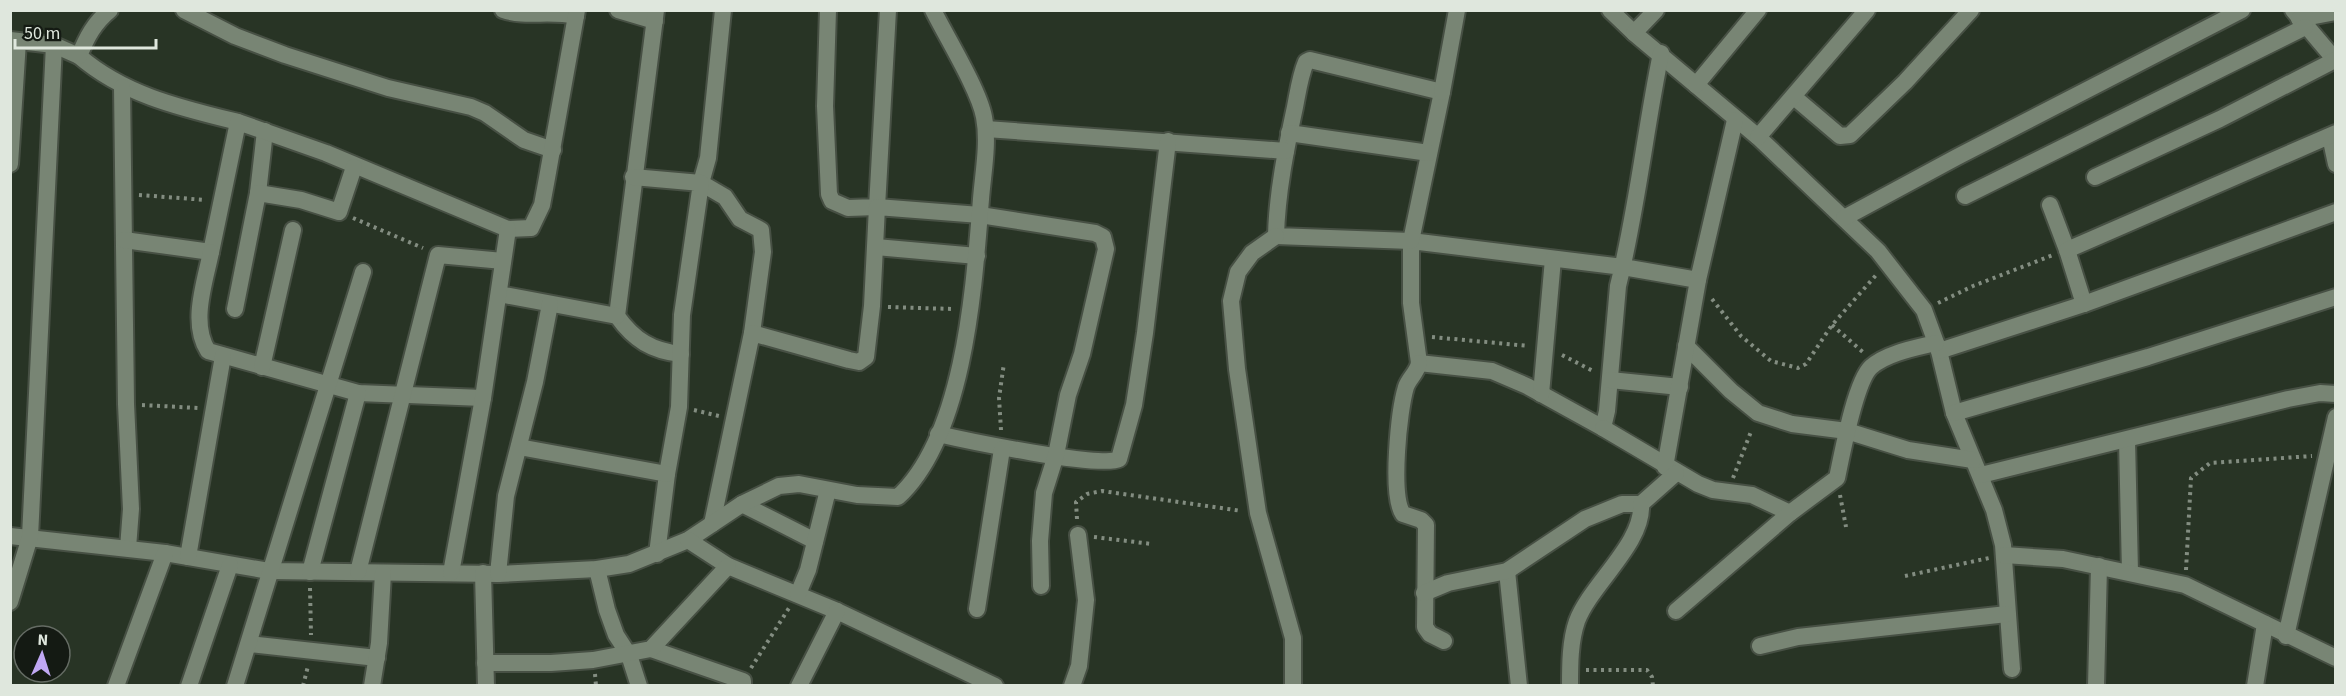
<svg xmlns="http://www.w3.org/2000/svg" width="2346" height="696" font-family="'Source Sans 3',sans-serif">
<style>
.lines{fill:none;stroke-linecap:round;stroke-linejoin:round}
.street-casing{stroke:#475044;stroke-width:20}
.path{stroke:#838d81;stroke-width:4;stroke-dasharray:3 4.5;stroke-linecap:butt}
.street{stroke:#788574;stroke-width:16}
</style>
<rect width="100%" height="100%" fill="#283425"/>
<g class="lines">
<g class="street-casing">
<g id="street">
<path d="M110,10C94,23 87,37 79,56C124,95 181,108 238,122"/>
<polyline points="184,10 235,36 285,55 388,88 471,107 485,113 524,140 553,150"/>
<path d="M503,10C527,18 548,10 576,16"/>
<polyline points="618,10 655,21"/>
<path d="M656,10L617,316C634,340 652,351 681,354"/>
<polyline points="723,10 708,158 701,183 725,197 740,219 761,230 763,252 752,333"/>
<polyline points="828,10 825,106 829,194 832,201 848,208 877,207 888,10"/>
<polyline points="1610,10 1634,33"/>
<polyline points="1656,10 1634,33 1758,137 1878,251 1913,296 1924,310 1939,351 1954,413 1994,510 2003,545 2012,669"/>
<polyline points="2293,10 2336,61"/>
<polyline points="2299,19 2336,12"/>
<polyline points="10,40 54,45 79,56"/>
<path d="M1661,53C1645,131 1637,210 1618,286L1607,411L1603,428L1527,386L1492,371L1419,363L1411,303V241L1623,267L1698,280"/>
<path d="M1310,60L1442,92L1411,241L1276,236C1277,193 1286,149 1295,107C1298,92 1300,76 1306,62Z"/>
<polyline points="1696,85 1758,10"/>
<polyline points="122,87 126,404 131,509 128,548"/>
<polyline points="1442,92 1457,10"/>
<polyline points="1794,97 1840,136 1850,135 1905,82 1971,10"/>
<polyline points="986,129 1286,151"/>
<polyline points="1289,133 1429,153"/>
<polyline points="2330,136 2336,164"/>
<polyline points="1758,137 1867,10"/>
<polyline points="10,164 18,41"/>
<polyline points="633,177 701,183 682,315 679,407 667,474 657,554"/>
<polyline points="2095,177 2220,119 2335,60"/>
<polyline points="258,193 265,131"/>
<polyline points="1965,196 2305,27"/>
<polyline points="2050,205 2067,250 2084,304"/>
<polyline points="1844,218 1957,157 2242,10"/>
<polyline points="1276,236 1252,253 1238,272 1231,301 1237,369 1258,513 1293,638 1293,686"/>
<polyline points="124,240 211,252 238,122 326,153 508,229 531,228 542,205 547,178 577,10"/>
<polyline points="876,247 977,256"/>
<polyline points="2067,250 2336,133"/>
<path d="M211,252C205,282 190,323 208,351L358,393L483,398"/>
<polyline points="499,294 617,316"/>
<polyline points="235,309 258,193 301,200 339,212 354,167"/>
<polyline points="1686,346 1731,391 1758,413 1792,424 1847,431 1908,450 1973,460"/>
<polyline points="1939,351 2084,304 2336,212"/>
<path d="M1419,363C1417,373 1409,378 1406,387C1399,410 1390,495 1403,514L1421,520L1426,525L1425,627L1430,634L1444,641"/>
<polyline points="262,367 293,230"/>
<polyline points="1610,380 1680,387"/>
<polyline points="1541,394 1553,259"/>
<polyline points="1954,413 2148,357 2336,297"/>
<polyline points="1603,428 1698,484 1713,490 1752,495 1790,513"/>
<path d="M938,434C964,440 1102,469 1119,459L1134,405L1145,333L1168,141"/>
<polyline points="2127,440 2130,572"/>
<polyline points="519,447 667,474"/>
<polyline points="1665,467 1698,280 1735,120"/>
<polyline points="1981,475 2288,399 2320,393 2336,394"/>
<polyline points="742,504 815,541"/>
<polyline points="712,524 752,333 849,360 859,362 866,357 872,306 877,207 980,215 1095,233 1103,237 1106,249 1082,354 1068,395 1056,455 1044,493 1040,541 1041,586"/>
<path d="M10,536L165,553L269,571L498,574L597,569L629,564L688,540L742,504L779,486L799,484L857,495L898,497C965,435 974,286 981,199C983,173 989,143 984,117C979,90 947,38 933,10"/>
<polyline points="688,540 728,566 837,611 995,686"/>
<polyline points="2004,555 2063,559 2185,585 2336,658"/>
<polyline points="188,557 223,356"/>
<polyline points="597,569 607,610 616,635 629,655 639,686"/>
<polyline points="1507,571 1519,686"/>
<polyline points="310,572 358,393"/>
<polyline points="358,572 438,255 503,261"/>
<polyline points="451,573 483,398 508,229"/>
<polyline points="483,573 486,686"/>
<polyline points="498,574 506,496 535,382 550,304"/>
<polyline points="1424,593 1448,583 1507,571 1585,519 1622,504 1641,504 1676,473"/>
<polyline points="798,594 808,570 828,490"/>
<polyline points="10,602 30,537 54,45"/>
<polyline points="977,609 1002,449"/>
<path d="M1676,611L1790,513L1837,478C1842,455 1855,382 1871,367C1887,353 1915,348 1936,343"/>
<polyline points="2286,636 2336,417"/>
<polyline points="249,644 377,658"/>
<polyline points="1760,646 1798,637 2007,614"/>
<polyline points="651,649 743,681 743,686"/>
<polyline points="485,663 551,663 593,660 651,649 728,566"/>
<polyline points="116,686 165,553"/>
<polyline points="189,686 230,565"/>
<polyline points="235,686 363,272"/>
<polyline points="372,686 379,643 383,573"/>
<polyline points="799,686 837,611"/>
<polyline points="1072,686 1079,666 1086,600 1078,535"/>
<path d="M1570,686C1570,665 1570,641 1577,621C1591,584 1644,543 1641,504"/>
<polyline points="2096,686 2099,566"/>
<polyline points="2255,686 2265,624"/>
</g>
</g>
<g class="path">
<polyline points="139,195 206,200"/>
<polyline points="353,218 423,248"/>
<polyline points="1712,299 1741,336 1771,361 1798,368 1806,364 1832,325 1877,274"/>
<polyline points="1938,303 1973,286 2053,255"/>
<polyline points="888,307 953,309"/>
<polyline points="1832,325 1864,353"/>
<polyline points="1432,337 1529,346"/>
<polyline points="1562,355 1595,372"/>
<polyline points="142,405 198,408"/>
<polyline points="694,410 719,416"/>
<polyline points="1001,430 999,398 1004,363"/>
<polyline points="1733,478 1752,429"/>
<polyline points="1840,495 1846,527"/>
<polyline points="1077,519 1076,502 1087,494 1102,491 1242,511"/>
<polyline points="1094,537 1152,544"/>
<polyline points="2186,570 2191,478 2210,463 2312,456"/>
<polyline points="1905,576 1989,558"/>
<polyline points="310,588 311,635"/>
<polyline points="751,668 789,608"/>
<polyline points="1586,670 1647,670 1652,677 1653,686"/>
<polyline points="595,674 596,686"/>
<polyline points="303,686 308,666"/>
</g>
<use href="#street" class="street"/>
</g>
<rect width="2346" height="696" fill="none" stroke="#dfe7dd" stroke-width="24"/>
<g transform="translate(42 654) rotate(3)"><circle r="28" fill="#141a13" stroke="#656c64" stroke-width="1.5"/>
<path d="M0-4.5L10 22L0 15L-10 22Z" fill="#c0a8f3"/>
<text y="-9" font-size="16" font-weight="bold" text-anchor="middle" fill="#dfe7dd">N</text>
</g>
<path d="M15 39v9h141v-9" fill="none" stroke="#dfe7dd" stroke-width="3"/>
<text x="24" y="39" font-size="18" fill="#dfe7dd" stroke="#141a13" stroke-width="4.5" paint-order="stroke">50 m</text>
</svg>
